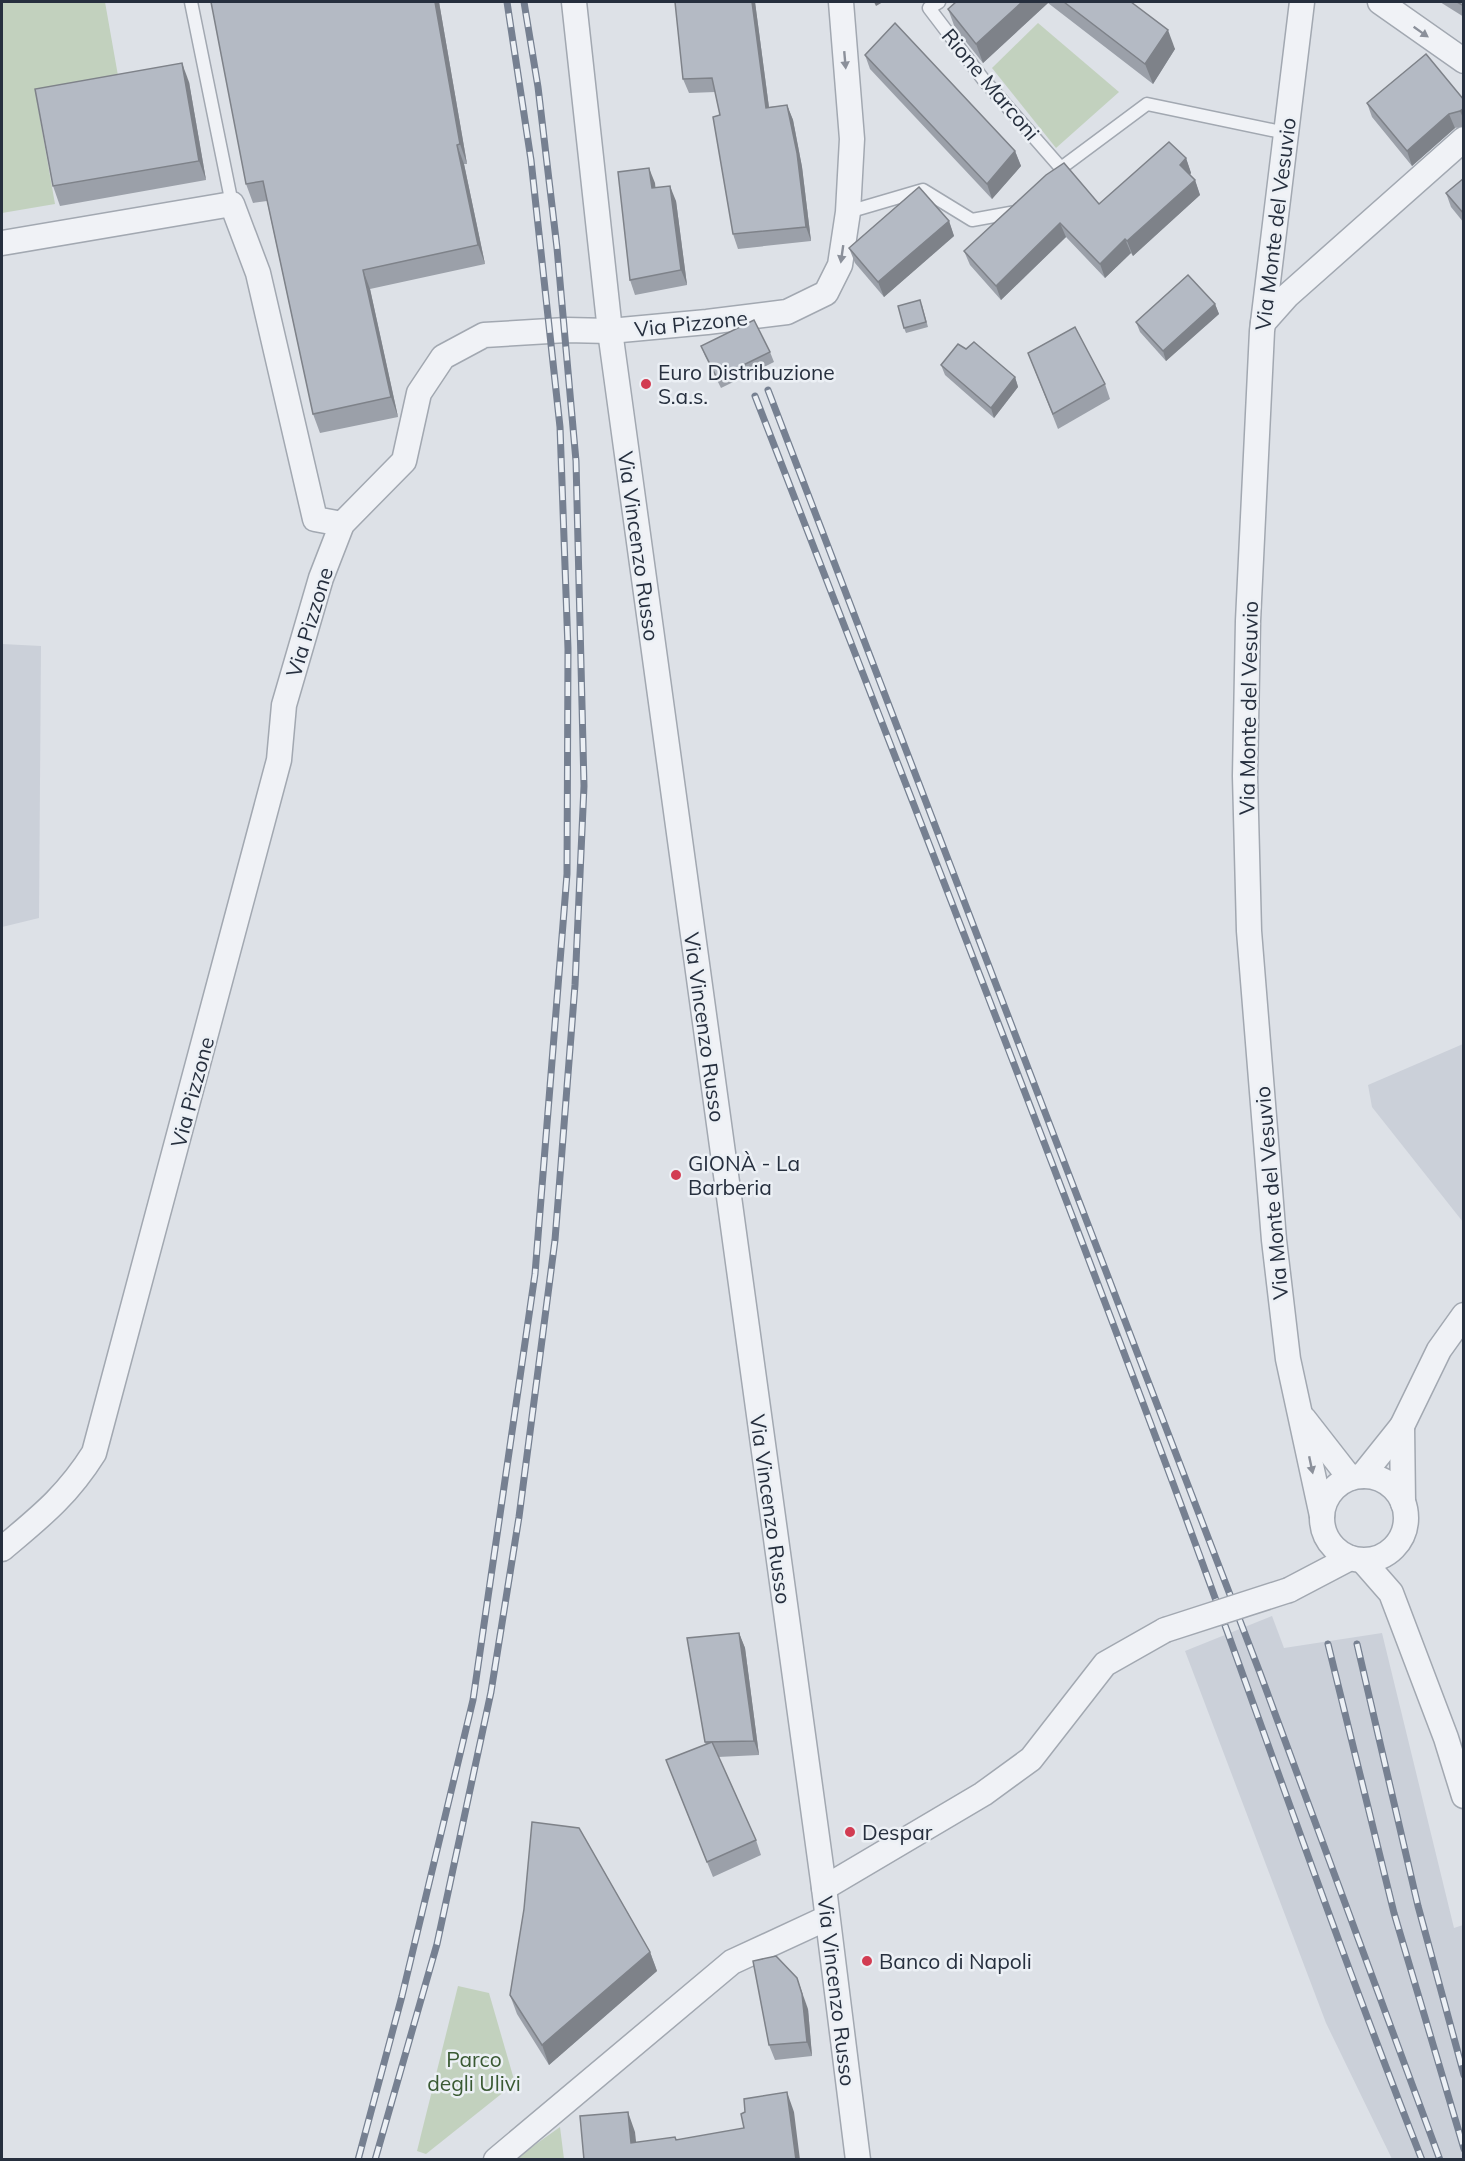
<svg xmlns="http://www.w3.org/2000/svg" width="1465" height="2161" font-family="Mulish,sans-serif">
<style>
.built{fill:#cbd0d9}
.green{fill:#c2d1be}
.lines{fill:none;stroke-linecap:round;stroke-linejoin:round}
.service-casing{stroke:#a2a8b1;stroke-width:15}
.minor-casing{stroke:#a2a8b1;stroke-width:27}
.service{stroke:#f0f2f6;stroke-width:12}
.minor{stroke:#f0f2f6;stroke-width:24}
.rail-casing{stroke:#768091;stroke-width:7}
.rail{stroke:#ecf0f5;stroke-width:4.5;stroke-dasharray:14;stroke-linecap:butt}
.minor-bridge-casing{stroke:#a2a8b1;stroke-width:27;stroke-linecap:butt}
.minor-bridge{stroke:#f0f2f6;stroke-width:24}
.wall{fill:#9ba0a9}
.shaded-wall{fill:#7e8289}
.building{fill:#b4bac4;stroke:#7e8289;stroke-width:1.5}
.oneway{fill:#8b909a}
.poi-dot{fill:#d23c52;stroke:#ecf0f5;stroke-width:2}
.labels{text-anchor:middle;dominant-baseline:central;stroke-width:5;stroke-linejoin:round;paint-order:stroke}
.street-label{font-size:21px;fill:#262f3e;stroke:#ecf0f5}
.poi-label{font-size:21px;fill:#262f3e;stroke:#ecf0f5;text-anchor:start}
.park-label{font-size:21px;fill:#3a5a33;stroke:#ecf0f5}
</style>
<rect width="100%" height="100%" fill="#dde1e7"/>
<g class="built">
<polygon points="2,644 41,646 39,918 2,927"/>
<polygon points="1463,1044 1463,1222 1372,1107 1368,1085"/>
<polygon points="1272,1616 1284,1648 1382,1633 1454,1928 1463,1925 1463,2159 1392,2159 1326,2023 1185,1651"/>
</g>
<g class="green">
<polygon points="2,2 105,2 120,87 37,102 55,204 2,213"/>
<polygon points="1038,23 1119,92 1056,148 992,68"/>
<polygon points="458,1986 489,1993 515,2083 426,2154 417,2151"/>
<polygon points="560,2127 564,2159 515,2159"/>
</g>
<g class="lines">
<g class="service-casing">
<g id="service">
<polyline points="191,2 232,204"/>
<polyline points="939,2 929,8 983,79 1061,168 1147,104 1286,133"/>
<polyline points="848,212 923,190 972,220 1016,212 1019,209"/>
</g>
</g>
<g class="minor-casing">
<g id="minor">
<polyline points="574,2 610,331 824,1888 858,2160"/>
<polyline points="1302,2 1262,331 1248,621 1245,776 1249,931 1274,1240 1288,1359 1322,1516"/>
<polyline points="1380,2 1464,61"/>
<polyline points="2,243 232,204 258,273 315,519 342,524"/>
<polyline points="1263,323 1287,296 1464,139"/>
<polyline points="1304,1419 1350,1478"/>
<polyline points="1402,1426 1403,1503"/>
<polyline points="1362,1476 1402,1426 1439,1350 1464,1315"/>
<circle cx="1364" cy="1518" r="42"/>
<path d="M2,1549C40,1517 67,1496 94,1453L279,760L284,705L321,578L342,524L404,461L419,393L443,357L484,335L566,330L610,331L707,322L787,312L826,293L840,265L848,212L852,139L841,2"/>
<polyline points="1363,1561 1391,1593 1446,1738 1464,1796"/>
<polyline points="1289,1590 1350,1558"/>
<polyline points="824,1888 983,1794 1031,1759 1105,1664 1165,1630"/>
<polyline points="496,2160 732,1962 827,1918"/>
</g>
</g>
<use href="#service" class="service"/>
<use href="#minor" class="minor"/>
<g class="rail-casing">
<g id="rail">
<polyline points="768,390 1260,1673 1440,2160"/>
<path d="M755,396C898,764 1042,1132 1180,1502C1261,1721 1336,1942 1422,2160"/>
<polyline points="1328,1644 1394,1913 1464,2149"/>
<polyline points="1357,1644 1418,1906 1464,2075"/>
<polyline points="358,2160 402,1996 473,1700 535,1274 567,874 568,649 560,427 531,160 507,2"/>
<polyline points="375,2160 437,1944 491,1692 519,1517 555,1240 575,985 584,786 576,461 557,248 538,87 524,2"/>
</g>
</g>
<use href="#rail" class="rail"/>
<g class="minor-bridge-casing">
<polyline id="minor-bridge" points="1165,1630 1289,1590"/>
</g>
<use href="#minor-bridge" class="minor-bridge"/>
</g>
<g class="wall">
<polygon points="439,2 467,164 464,164 485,264 370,289 398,417 320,433 313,414 267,201 253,203 246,184"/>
<polygon points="755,2 769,107 787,105 793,120 802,167 811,241 738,249 733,234 720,115 715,92 689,93 683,79"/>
<polygon points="956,2 1131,2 1175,49 1153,84 1048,3 983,63 955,28 948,9"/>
<polygon points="1440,2 1464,2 1464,17"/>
<polygon points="865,55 1015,151 1021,166 992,199 870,69"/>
<polygon points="189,82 206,180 60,206 53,186"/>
<polygon points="1464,100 1464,126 1455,128 1412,166 1372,117 1367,103"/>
<polygon points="1186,158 1191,173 1190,175 1195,180 1200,195 1133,256 1131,253 1105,278 1066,237 1001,300 970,265 964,251 1099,204"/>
<polygon points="1464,178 1464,223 1451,207 1446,193"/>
<polygon points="655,183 655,187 676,201 687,285 635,295 630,280"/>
<polygon points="949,221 954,236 884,297 855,263 849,248"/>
<polygon points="1215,304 1219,314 1166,361 1140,332 1136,322"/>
<polygon points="922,305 928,327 906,333 904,328"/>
<polygon points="701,346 770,352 774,362 721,388 705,356"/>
<polygon points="1028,353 1105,384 1110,399 1058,429"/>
<polygon points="941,365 1015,377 1018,387 994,418 945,375"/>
<polygon points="739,1633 745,1648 759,1755 718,1757 756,1840 761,1855 713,1877 666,1760 706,1745 705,1742"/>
<polygon points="650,1952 657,1971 549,2065 517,2014 510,1995"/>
<polygon points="808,2009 812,2056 775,2060 769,2045"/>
</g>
<g class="shaded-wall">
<polygon points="435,2 439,2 467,164 460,144"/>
<polygon points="752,2 755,2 771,123 766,108"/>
<polygon points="874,2 883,2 876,6"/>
<polygon points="1022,2 1048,2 1048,3 983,63 976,44"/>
<polygon points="1168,30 1175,49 1153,84 1145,64"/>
<polygon points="182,63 189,82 206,180 199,161"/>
<polygon points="787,105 793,120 802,167 811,241 806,227"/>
<polygon points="1464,108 1464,120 1460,111"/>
<polygon points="1449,114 1455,128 1412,166 1407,151"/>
<polygon points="457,145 464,164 485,264 478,245"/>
<polygon points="1015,151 1021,166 992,199 987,184"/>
<polygon points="1186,158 1191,173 1185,180 1180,165"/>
<polygon points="649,168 655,183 657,202 652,188"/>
<polygon points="1195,180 1200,195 1133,256 1127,241"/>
<polygon points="670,186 676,201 687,285 681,270"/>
<polygon points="949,221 954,236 884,297 878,282"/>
<polygon points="1060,223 1066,237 1001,300 996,286"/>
<polygon points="1125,239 1131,253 1105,278 1100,264"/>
<polygon points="363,270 370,289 398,417 391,397"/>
<polygon points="1215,304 1219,314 1166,361 1163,351"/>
<polygon points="1015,377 1018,387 994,418 991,408"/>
<polygon points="739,1633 745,1648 759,1755 754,1741"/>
<polygon points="650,1952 657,1971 549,2065 542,2045"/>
<polygon points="797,1978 808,2009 812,2056 807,2042"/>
<polygon points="787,2092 794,2112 800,2160 796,2160"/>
<polygon points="628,2112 635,2132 638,2160 631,2143"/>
</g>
<g class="building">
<polygon points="211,2 435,2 460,144 457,145 478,245 363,270 391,397 313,414 263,181 246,184"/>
<polygon points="675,2 752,2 766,108 787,105 797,153 806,227 733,234 713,117 720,115 712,78 683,79"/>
<polygon points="956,2 1022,2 976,44 948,9"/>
<polygon points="1064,2 1131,2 1168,30 1145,64"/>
<polygon points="1457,2 1464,2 1464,6"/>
<polygon points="895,23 1015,151 987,184 865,55"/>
<polygon points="1426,54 1464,100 1464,108 1460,111 1449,114 1407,151 1367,103"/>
<polygon points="182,63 199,161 53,186 35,89"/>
<polygon points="1169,142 1186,158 1180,165 1195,180 1127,241 1125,239 1100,264 1060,223 996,286 964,251 1046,175 1064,163 1099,204"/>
<polygon points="649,168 652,188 670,186 681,270 630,280 618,172"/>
<polygon points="1464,178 1464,214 1446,193"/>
<polygon points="919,187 949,221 878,282 849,248"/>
<polygon points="1188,275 1215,304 1163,351 1136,322"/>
<polygon points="920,300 926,322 904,328 898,306"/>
<polygon points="754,320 770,352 717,378 701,346"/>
<polygon points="1075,327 1105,384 1053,414 1028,353"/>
<polygon points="974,342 1015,377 991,408 941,365 958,344 966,349"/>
<polygon points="739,1633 754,1741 705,1742 687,1638"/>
<polygon points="712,1742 756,1840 707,1862 666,1760"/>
<polygon points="532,1822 579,1828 650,1952 542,2045 510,1995 524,1909"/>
<polygon points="776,1956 797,1978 802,1994 807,2042 769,2045 753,1961"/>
<polygon points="787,2092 796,2160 584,2160 580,2116 628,2112 631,2143 675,2137 676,2140 744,2128 741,2114 745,2112 744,2099"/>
</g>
<defs><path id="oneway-solid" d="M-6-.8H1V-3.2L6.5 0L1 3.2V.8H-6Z" transform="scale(1.5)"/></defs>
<g class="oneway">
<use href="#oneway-solid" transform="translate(1421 32) rotate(35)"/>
<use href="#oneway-solid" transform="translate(845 60) rotate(85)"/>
<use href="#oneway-solid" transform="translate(842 254) rotate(98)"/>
<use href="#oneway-solid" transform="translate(1311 1465) rotate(78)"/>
</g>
<g class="poi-dot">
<circle cx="646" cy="384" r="6"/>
<circle cx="676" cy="1175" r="6"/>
<circle cx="850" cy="1832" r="6"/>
<circle cx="867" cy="1961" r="6"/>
</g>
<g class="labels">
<g class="street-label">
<text transform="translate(991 84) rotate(50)">Rione Marconi</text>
<text transform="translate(1275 224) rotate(-83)">Via Monte del Vesuvio</text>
<text transform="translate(691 323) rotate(-6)">Via Pizzone</text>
<text transform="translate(639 546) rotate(82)">Via Vincenzo Russo</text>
<text transform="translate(309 622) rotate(-73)">Via Pizzone</text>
<text transform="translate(1248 708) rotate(-89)">Via Monte del Vesuvio</text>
<text transform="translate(705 1027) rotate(82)">Via Vincenzo Russo</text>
<text transform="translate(192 1092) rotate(-75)">Via Pizzone</text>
<text transform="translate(1271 1193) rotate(-95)">Via Monte del Vesuvio</text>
<text transform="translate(771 1509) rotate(82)">Via Vincenzo Russo</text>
<text transform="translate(837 1991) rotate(83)">Via Vincenzo Russo</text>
</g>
<g class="poi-label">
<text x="658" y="372">Euro Distribuzione<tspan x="658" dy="24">S.a.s.</tspan></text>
<text x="688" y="1163">GIONÀ - La<tspan x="688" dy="24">Barberia</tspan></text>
<text x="862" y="1832">Despar</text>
<text x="879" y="1961">Banco di Napoli</text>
</g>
<g class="park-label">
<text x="474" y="2059">Parco<tspan x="474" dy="24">degli Ulivi</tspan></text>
</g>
</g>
<rect width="1465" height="2161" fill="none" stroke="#262f3e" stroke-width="6"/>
</svg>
